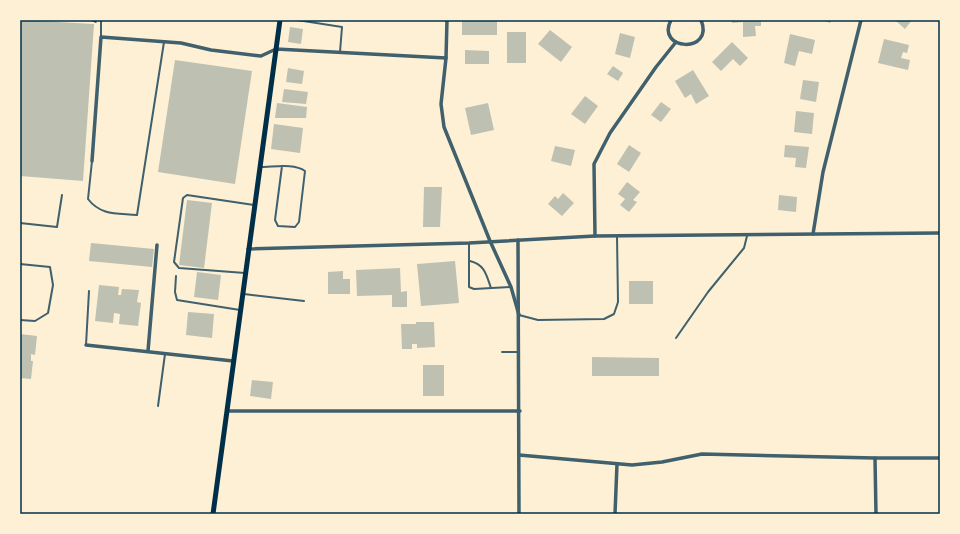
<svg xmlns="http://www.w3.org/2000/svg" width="960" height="534" font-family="'Work Sans',sans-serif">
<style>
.building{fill:#bec0b2}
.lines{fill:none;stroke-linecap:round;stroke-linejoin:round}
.path{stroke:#003049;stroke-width:1.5}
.service{stroke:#3f606c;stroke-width:2}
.minor{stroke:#3f606c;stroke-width:3.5}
.secondary{stroke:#003049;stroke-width:5}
.neatline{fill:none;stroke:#003049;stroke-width:1.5}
</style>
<rect width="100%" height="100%" fill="#fdf0d5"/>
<g class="building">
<polygon points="20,20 94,24 83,181 20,176"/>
<rect x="462" y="20" width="35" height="15"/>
<polygon points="732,20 761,20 761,26 755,26 756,36 743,37 743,22 732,23"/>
<polygon points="822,20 832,20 830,23"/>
<polygon points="895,20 912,20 905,29"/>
<polygon points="290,27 303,29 301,44 288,42"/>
<polygon points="550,30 572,47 561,62 538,44"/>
<rect x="507" y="32" width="19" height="31"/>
<polygon points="620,33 635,37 630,58 615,54"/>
<polygon points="790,34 815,40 812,54 799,51 795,66 784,63"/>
<polygon points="884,39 909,45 907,53 903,52 901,58 910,60 908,70 878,63"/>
<polygon points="732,42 748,58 740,66 733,59 721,71 712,62"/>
<polygon points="465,50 489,51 489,64 465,64"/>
<polygon points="175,60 252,71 235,184 158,172"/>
<polygon points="613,66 623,73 618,81 607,74"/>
<polygon points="288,68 304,71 302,84 286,82"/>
<polygon points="693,70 709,96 696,104 691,94 685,98 675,81"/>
<polygon points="803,80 819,82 816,102 800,99"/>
<polygon points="284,89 308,92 306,104 282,102"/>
<polygon points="585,96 598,106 585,124 571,114"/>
<polygon points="661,102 671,109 661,122 651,115"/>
<polygon points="277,103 307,107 306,118 275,118"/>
<polygon points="488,103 494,130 471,135 465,108"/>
<polygon points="796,111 814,113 812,134 794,132"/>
<polygon points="274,124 303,128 300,153 271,149"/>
<polygon points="629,145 641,153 629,172 617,164"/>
<polygon points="785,145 809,147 806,168 795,167 796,158 784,157"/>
<polygon points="555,146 575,150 571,166 551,161"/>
<polygon points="627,182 640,192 633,200 637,202 629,212 620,205 625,199 618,194"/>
<polygon points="424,187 442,187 440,227 423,227"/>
<polygon points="563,193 574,203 562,216 548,204 555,196 558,199"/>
<polygon points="779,195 797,197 796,212 778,210"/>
<polygon points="187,200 212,203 204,268 179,265"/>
<polygon points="91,243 154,249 152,267 89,261"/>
<polygon points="455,261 459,303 421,306 417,264"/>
<polygon points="400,268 401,292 407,291 407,307 392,307 392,295 357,296 356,270"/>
<polygon points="343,271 343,279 350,279 350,294 328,294 328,272"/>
<polygon points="197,272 221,275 218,300 194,297"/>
<rect x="629" y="281" width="24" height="23"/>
<polygon points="99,285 119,287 118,295 121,295 122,289 139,290 137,302 141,303 138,326 119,324 120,314 114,313 113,323 95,321"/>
<polygon points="188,312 214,314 212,338 186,335"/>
<polygon points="416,322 434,322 435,347 417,348 417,344 412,344 412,349 402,349 401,324 416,324"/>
<polygon points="20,334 37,336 35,355 31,354 31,361 33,361 31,379 20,378"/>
<polygon points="592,357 659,358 659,376 592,376"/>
<rect x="423" y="365" width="21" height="31"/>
<polygon points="252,380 273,382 271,399 250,396"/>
</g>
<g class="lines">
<polyline class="path" points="91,20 96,22"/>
<g class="service">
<polyline points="101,20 101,37"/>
<polyline points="297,20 342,27 340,52"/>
<path d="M92,161L88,199C101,216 118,213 137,215L164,42"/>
<path d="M261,167C274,167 294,163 305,171L299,222L295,227L278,226L275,220L282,166"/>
<polyline points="20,223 57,227 62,195"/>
<polyline points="469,243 469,287 474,289 510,287"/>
<path d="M470,261C485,265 486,274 491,288"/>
<polyline points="20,264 50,267 53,285 48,313 35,321 20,320"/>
<polyline points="245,273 179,268 174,262 183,198 187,195 254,205"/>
<polyline points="176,276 175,292 177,300 240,310"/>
<polyline points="244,294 304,301"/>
<polyline points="519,315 538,320 604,319 614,314 618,302 617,236"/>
<polyline points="676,338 708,292 744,248 747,236"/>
<polyline points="86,345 89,291"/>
<polyline points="502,352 519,352"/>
<polyline points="158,406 165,354"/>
</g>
<g class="minor">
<polyline points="447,20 446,58 441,104 444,127 490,241 511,287 519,315"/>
<path d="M671,20C655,51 715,54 701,20"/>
<polyline points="92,161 101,37 181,43 211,50 261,56 276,49 446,58"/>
<polyline points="813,234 823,172 861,20"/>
<polyline points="595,236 594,164 610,133 656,67 676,42"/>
<polyline points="518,240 519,514"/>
<polyline points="248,249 469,243 595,236 940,233"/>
<polyline points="86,345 233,361"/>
<polyline points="148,351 157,245"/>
<polyline points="227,411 520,411"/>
<polyline points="519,455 632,465 662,462 702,454 875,458 940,458"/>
<polyline points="875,458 876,514"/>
<polyline points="615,514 617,464"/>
</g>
<polyline class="secondary" points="213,514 280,20"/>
</g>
<rect width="960" height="534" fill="none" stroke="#fdf0d5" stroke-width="42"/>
<rect x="21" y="21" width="918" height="492" class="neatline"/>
</svg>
